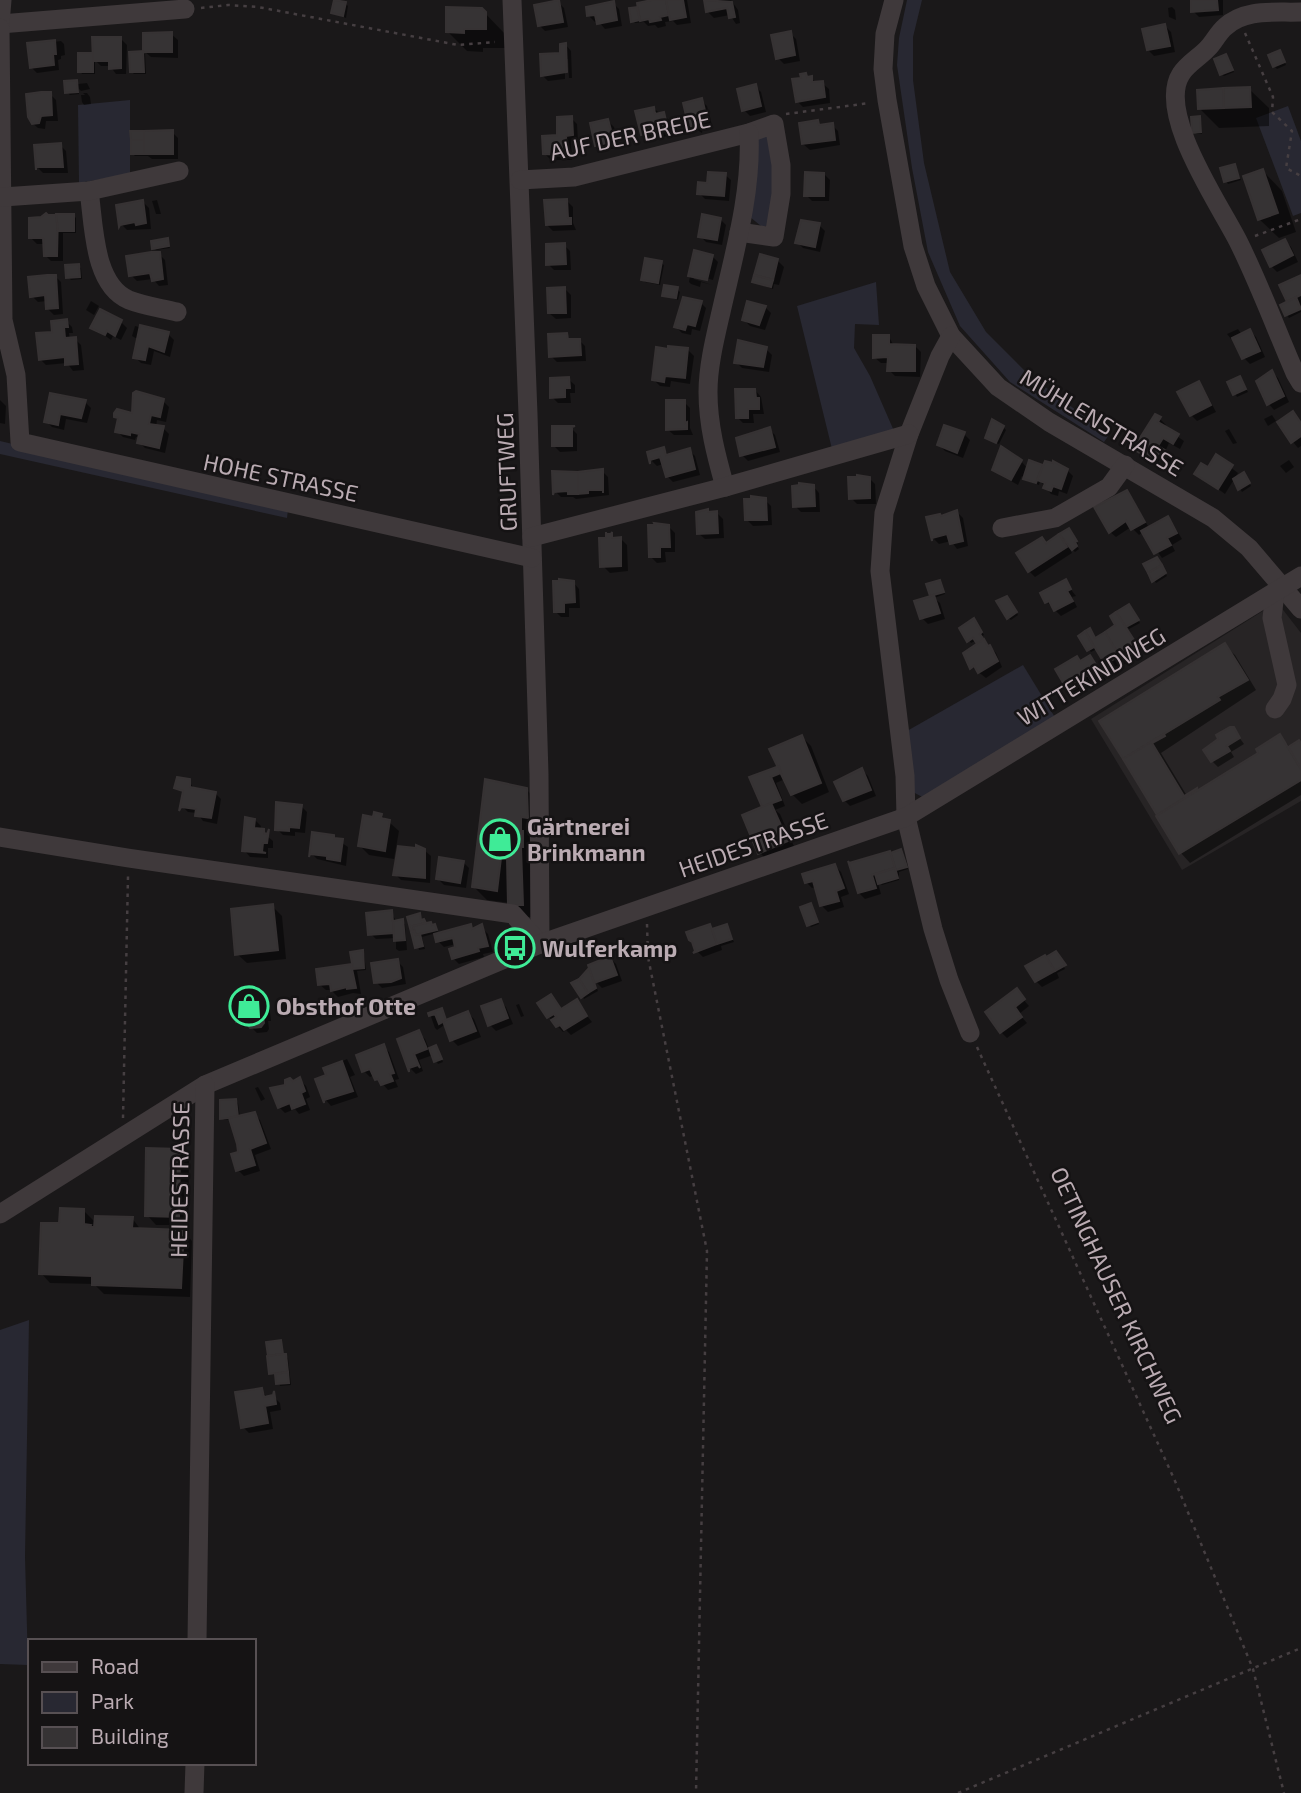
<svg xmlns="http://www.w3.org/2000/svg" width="1301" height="1793" font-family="'Exo 2',sans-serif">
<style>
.built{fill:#272425}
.green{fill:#282832}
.shadow{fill:#0007}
.building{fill:#363334;stroke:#363233;stroke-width:2}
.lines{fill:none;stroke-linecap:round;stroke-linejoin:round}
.path{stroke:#463f42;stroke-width:2.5;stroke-dasharray:3.5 5;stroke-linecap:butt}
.minor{stroke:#3f393b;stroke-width:19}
.labels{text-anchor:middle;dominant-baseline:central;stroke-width:5;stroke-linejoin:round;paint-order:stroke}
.street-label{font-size:23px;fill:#baabb2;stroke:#151314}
.poi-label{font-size:23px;font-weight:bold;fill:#baabb2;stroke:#151314;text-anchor:start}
</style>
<rect width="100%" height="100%" fill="#1a1819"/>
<polygon class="built" points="1277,602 1301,633 1301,801 1182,870 1091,719"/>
<g class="green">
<polygon points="907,0 922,0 913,37 913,80 924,163 950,272 986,332 1028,374 1109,435 1104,442 1010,382 960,326 928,252 912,168 897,65 899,38"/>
<polygon points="130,100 130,174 79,183 78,105"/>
<polygon points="1288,106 1301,141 1301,213 1293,216 1256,118"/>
<polygon points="767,134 771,140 774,196 768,226 761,226 750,217 757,145 759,136"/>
<polygon points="876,282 879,325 855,324 854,348 870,376 894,431 832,449 797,306"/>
<polygon points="0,441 288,509 287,518 0,454"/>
<polygon points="1023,665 1056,719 926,799 913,792 907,731"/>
<polygon points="29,1320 25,1557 28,1665 0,1664 0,1330"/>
</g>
<g class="shadow">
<polygon points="661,0 687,0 691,23 677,25 673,21 665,22 666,26 658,28 655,25 648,26 644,22 635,23 633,21 637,8 640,12"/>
<polygon points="706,0 731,0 738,10 740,23 736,24 730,15 714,18 708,12"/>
<polygon points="1192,0 1223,0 1223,15 1199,17 1193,11"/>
<polygon points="558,2 564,8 568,27 545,31 539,25"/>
<polygon points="613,3 619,9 622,26 605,29 598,21 595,22 589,16"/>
<polygon points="346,4 348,6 346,18 333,13"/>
<polygon points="1172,7 1175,10 1176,20 1169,17 1168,8"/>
<polygon points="482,10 505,34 505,48 483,48 483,52 467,51 448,32"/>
<polygon points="1165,26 1171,32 1175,52 1154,56 1148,50"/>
<polygon points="790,33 796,39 800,61 784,64 778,58"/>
<polygon points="145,34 171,34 178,40 178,58 151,57 145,52 146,74 134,74 131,71 131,53 145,54"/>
<polygon points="121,39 127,45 126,74 116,74 110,66 101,66 95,60 95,74 82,74 80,71 92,55"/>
<polygon points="61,41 64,44 65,55 61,56 61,59 58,60 59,70 37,73 31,67 29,45"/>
<polygon points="566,45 571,51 572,78 569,78 568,59 565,59 565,79 548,81 542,75 562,55"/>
<polygon points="1280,52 1286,65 1277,69 1274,66"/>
<polygon points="1226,56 1234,72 1224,76 1221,74"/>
<polygon points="806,75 817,83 822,83 829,89 830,103 803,107 797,101"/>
<polygon points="76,82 78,84 87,83 90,89 81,91 79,89 79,94 70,95 67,92"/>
<polygon points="755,86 761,92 766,112 750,116 744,110"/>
<polygon points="1249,89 1269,108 1269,126 1219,128 1200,109"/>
<polygon points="83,93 90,93 87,93 90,97 91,104 84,105 82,102 81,95 85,95"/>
<polygon points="50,94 56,100 58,121 46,121 45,129 38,128 31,122"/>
<polygon points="701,100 707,106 712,125 703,127 702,133 691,126"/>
<polygon points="653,108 669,120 673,135 648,140 642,134"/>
<polygon points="571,118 577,124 578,141 571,141 572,160 551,160 545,154"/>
<polygon points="1199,118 1201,120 1202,134 1197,134 1194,132"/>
<polygon points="608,121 614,127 619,147 603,151 597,145"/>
<polygon points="817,122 822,127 832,125 838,131 840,145 810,150 803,144"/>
<polygon points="172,132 178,138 178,159 152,159 148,156 135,156 132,153"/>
<polygon points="60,145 66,151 68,173 43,173 37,167"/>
<polygon points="1234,166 1241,180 1228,184 1226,181"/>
<polygon points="1263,171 1282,191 1296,232 1279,238 1259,219"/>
<polygon points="724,174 731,180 729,201 705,199 699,193"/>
<polygon points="824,174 830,180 829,201 812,201 806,195"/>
<polygon points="157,200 161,214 156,214 152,201"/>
<polygon points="567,201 573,207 573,223 576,230 553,231 547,225"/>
<polygon points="143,202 149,208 151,229 127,230 121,224"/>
<polygon points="73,215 76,218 76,233 63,233 63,261 51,261 45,255 45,244 37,244 31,238"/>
<polygon points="720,219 726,225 722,245 706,242 700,236"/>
<polygon points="819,225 825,231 820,252 803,248 797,242"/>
<polygon points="167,240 170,248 156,250 154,248"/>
<polygon points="1285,241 1291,247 1298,262 1277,272 1271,266"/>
<polygon points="564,245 570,251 571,270 554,270 548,264"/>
<polygon points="159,254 165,260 168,285 159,286 153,279 137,281 131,275"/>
<polygon points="712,256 718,262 713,280 694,275 694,279 712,285 701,282 700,287 691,284 689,282 690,276"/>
<polygon points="761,256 778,261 784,267 779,285 774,284 773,289 754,282"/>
<polygon points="661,263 664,265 660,285 645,282 643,279"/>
<polygon points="78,266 81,268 82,279 71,280 68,277"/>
<polygon points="55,276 61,282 63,314 54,315 48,309 47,301 38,302 32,296"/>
<polygon points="1301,277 1301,312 1289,318 1287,315"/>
<polygon points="565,289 571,295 571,318 556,319 549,313"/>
<polygon points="677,289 680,292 678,300 664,295"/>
<polygon points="91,301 99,306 94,315 86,310"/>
<polygon points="700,302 706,308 700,331 692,329 691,335 682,333 676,327"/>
<polygon points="765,307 771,313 765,330 750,326 744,320"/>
<polygon points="101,311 121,322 127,328 121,340 113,336 111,340 93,327"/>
<polygon points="66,321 72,327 73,333 69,333 70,340 75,339 81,345 84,370 73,371 67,363 46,365 40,359 54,334"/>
<polygon points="135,326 168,334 174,340 170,357 154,351 151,365 141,363 135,357 139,340 132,336"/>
<polygon points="1238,329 1242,335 1250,331 1256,337 1265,357 1250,364 1244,358 1233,337 1231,339 1227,334"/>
<polygon points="567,335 572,341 579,340 585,346 586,361 557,362 551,356"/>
<polygon points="889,337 894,346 915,346 921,352 920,377 895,376 889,370 889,363 881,363 874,357"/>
<polygon points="766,349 772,355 769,372 742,368 736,362"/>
<polygon points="688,350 694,356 690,384 671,381 670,387 660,386 654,380"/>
<polygon points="1272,372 1278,378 1289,402 1274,410 1268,403"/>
<polygon points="1240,378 1248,392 1237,397 1229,383"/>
<polygon points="568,379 575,385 575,393 570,393 571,403 558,403 552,397"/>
<polygon points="1198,383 1204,389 1216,412 1197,421 1191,415"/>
<polygon points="755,390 761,397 764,414 753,414 754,423 743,423 737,417"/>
<polygon points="51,396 85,402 91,408 87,423 66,419 64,430 52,427 46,421"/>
<polygon points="0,400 6,406 5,424 0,423"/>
<polygon points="163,401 169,407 166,422 157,420 156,427 163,428 169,434 165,453 145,448 139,442 140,438 136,437 135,440 123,437 117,431 133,415"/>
<polygon points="684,402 690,408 690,428 693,435 674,435 667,429"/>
<polygon points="1272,415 1276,421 1268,426 1264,419"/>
<polygon points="1160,419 1166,425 1164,427 1184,441 1180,449 1169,443 1165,452 1173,459 1171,463 1161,457 1158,462 1135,449"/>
<polygon points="1301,423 1301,446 1298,448 1293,442"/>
<polygon points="1003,427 1006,430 999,444 989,440"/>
<polygon points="571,428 577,434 577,451 560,452 554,446"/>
<polygon points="769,429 775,435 780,452 748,461 742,455"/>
<polygon points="1229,429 1237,443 1233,444 1225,431"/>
<polygon points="964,434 970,440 963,458 945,451 939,445"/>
<polygon points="663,449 670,456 689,450 695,456 700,475 673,482 667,476 663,464 657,466 651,460"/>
<polygon points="1217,457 1238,473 1225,494 1197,474 1208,469"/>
<polygon points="1289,460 1294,467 1286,473 1280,466"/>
<polygon points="1021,461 1028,469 1030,462 1044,467 1067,470 1073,476 1067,494 1059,491 1058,496 1051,494 1040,481 1039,485 1027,481 1022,476 1018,485 1000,475 994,469"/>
<polygon points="602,471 608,477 609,495 576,499 573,497 561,497 555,491 554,473"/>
<polygon points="1246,476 1251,486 1242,492 1235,480"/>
<polygon points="869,478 875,484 876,504 857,504 851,498"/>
<polygon points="813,486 819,493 820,512 801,512 795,506"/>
<polygon points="1126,492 1132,498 1149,528 1167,518 1173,524 1182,539 1172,545 1175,551 1162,558 1143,532 1139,535 1131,527 1116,537 1110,532"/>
<polygon points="765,500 771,506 772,525 753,526 747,520"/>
<polygon points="708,511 717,513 723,519 724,538 705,539 698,533"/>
<polygon points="957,512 963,518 968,546 957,549 951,541 939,544 933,538 942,518"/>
<polygon points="669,527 675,533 675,552 665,552 666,562 657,563 650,556"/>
<polygon points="1069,530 1078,544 1076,545 1079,549 1075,552 1068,545 1072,553 1035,577 1029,571 1047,545"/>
<polygon points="612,536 615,539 621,539 627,545 628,571 610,573 604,567 601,540 607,540"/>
<polygon points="1159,561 1167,576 1156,583 1145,565"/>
<polygon points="573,582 579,589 580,608 569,608 569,617 561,617 555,611"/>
<polygon points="940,582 945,594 934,598 940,603 945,619 928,624 922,618"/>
<polygon points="1065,582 1076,596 1072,597 1077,607 1061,616 1047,602"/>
<polygon points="1009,600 1018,615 1011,620 1008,618"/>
<polygon points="1129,607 1140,623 1129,629 1122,619 1118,619 1139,651 1131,655 1133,658 1127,663 1111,668 1097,649 1091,652 1089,650 1080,636 1089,631 1097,639 1118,626 1112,617"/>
<polygon points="976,623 984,635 981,637 996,653 1002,667 986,678 972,667 980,644 977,640 971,643 961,628"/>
<polygon points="1225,646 1235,655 1256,690 1161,753 1187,796 1260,754 1280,737 1290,747 1301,742 1301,795 1190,863 1181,853 1102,721"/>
<polygon points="1090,657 1106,680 1098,684 1094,681 1074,693 1068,687 1081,662"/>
<polygon points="1233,729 1244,744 1231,752 1234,757 1218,767 1212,761"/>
<polygon points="802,737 811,746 829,792 802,804 792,794 785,779 776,783 785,806 775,810 780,814 796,851 769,862 760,853 768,773 780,768"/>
<polygon points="862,770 868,776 876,796 850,806 844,800"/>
<polygon points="189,781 195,790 215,793 221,799 217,824 203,821 197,813 188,812 182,806 184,794 176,787"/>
<polygon points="526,789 539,803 535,917 523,917 510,903 487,900 474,887"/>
<polygon points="301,806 307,812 305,833 295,832 295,836 283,835 277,829"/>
<polygon points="381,815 399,831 394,859 369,855 360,846 375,819"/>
<polygon points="255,820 261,826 260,830 273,841 273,848 268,848 268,858 250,857 244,850"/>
<polygon points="333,837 348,847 346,866 317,859 311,853"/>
<polygon points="418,850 424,850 431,856 430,883 401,880 395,874"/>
<polygon points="901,851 908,869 899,872 899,880 882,885 877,880 881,894 865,899 859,893 851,865"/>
<polygon points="463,862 469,868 466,888 444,885 438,879"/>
<polygon points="835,866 841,872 849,894 841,897 844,907 828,912 822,906 816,887 812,888 806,882"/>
<polygon points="811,905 819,924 811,927 809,925"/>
<polygon points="272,906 282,916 286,959 247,963 237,954"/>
<polygon points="391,913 397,922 405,924 407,950 399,951 396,949 396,938 376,939 370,933"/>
<polygon points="419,915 423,921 435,926 439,935 471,926 475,930 482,928 488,934 493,952 483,954 484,957 459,964 453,958 457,949 456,944 444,947 438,941 436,933 422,937 425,949 419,950 409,918"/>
<polygon points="709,926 714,930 726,926 734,942 721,946 722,950 703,957 697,951"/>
<polygon points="362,952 364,954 366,970 357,971 361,994 353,993 338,997 331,990 326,990 319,984 318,970 354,965"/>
<polygon points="1058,956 1065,969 1057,973 1059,978 1042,987 1036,981"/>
<polygon points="610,958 616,964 622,981 602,988 593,979 598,991 584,999 574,984 589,971 593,975 590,966"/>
<polygon points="397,961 403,967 406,984 382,988 376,982"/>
<polygon points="1016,991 1029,1006 1019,1014 1027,1023 1007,1038 1001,1032"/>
<polygon points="551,996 562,1010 576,1002 592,1022 571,1035 566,1030 563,1032 549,1017 540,1003"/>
<polygon points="263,997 269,1003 271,1021 268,1021 269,1029 267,1032 257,1033 250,1026 243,1027 237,1021"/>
<polygon points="500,1001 506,1007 513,1024 496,1031 490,1025"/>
<polygon points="519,1004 524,1016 521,1017 516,1005"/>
<polygon points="441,1010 447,1021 468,1013 474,1019 481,1037 458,1046 452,1040 446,1024 437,1030 435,1028 430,1014"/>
<polygon points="419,1033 425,1039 429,1049 436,1047 438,1049 443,1062 438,1064 433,1055 419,1060 423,1071 416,1074 410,1068 399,1040"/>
<polygon points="383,1046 389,1052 399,1079 395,1080 398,1087 388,1090 375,1075 370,1077 364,1071"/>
<polygon points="347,1059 355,1075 350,1077 358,1097 331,1106 325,1099 328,1076 325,1069"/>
<polygon points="300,1080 306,1086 310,1097 306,1099 310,1110 299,1114 295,1109 285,1113 279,1107 293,1083"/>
<polygon points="258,1087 265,1099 261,1101 255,1088"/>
<polygon points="236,1101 238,1103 240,1117 254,1114 260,1120 271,1149 255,1155 260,1171 244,1176 238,1170 240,1153 231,1120 224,1120 222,1118"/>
<polygon points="179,1150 189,1160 188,1225 156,1225 147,1215"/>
<polygon points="83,1210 96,1223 132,1218 141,1230 183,1231 192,1241 190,1297 104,1294 94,1284 50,1283 41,1273 61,1225"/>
<polygon points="280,1342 284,1355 288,1358 291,1385 280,1386 277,1376 271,1374"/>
<polygon points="261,1390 268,1398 274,1397 280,1403 281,1410 270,1412 273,1429 249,1433 243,1427"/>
</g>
<g class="building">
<polygon points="334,0 346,2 343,16 331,13"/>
<polygon points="559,0 563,22 538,26 534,5"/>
<polygon points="652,0 666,0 669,15 660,17 661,20 650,22 649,19 640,21 637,3"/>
<polygon points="666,0 683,0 686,17 670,20"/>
<polygon points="704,0 732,2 735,17 729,18 727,8 706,12"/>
<polygon points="1191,0 1217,0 1218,10 1191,12"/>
<polygon points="614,1 617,20 597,24 595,15 587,16 586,7"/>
<polygon points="446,7 482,8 486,12 486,29 464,29 464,33 446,32"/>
<polygon points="637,7 640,20 631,22 629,8"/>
<polygon points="1165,24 1170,46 1147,50 1142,29"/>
<polygon points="791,31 795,55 776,59 771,35"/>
<polygon points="172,32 172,52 143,52 143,33"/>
<polygon points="92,37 121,37 121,68 109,69 109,61 93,61"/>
<polygon points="55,40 56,54 53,54 54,65 30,68 27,43"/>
<polygon points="566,43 567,72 541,76 540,54 560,53 560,44"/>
<polygon points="1280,50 1285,62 1273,67 1268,55"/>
<polygon points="143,51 144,72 130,72 129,52"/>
<rect x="78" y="53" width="15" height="19"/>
<polygon points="1226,54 1233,70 1220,75 1214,59"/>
<polygon points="806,73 807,77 812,76 812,82 823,81 825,97 796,102 792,79 801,78 800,74"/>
<polygon points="77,80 78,92 65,93 64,81"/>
<polygon points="756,84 761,106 742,111 737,89"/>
<polygon points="1250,87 1251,107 1224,108 1223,88"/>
<polygon points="1223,88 1224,108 1198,109 1197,90"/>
<polygon points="41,92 51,92 52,115 41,116 39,123 32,124 28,117 26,94"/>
<polygon points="702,98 707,119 697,122 696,128 693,128 688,124 683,103"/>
<polygon points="654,107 655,114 664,112 668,129 641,135 635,111"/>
<polygon points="572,116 573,135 566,136 567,155 543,154 542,136 557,135 557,117"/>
<polygon points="1200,116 1201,132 1192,133 1191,117"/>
<polygon points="608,119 614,141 595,146 590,123"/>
<polygon points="818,120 819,125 833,123 835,140 802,144 799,123"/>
<polygon points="173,130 173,154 144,154 144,131"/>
<polygon points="130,131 144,131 144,140 131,140"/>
<rect x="131" y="140" width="13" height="14"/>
<polygon points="61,143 63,167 36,167 36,170 34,145"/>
<polygon points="1235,164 1239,178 1224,182 1220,168"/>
<polygon points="1263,169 1278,213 1258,220 1243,176"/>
<polygon points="708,172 726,173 724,196 697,194 698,182 707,183"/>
<polygon points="805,172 824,173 824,196 804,196"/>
<polygon points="567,199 568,218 571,218 571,224 546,225 544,200"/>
<polygon points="143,200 146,223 136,225 135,222 120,225 119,227 116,205"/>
<polygon points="46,213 48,215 58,215 57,256 44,256 43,238 29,238 29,218 41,217"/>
<polygon points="56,214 74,214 74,231 58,231"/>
<polygon points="702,214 721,218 717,240 698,237"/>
<polygon points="801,220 820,223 815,247 795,243"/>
<polygon points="168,238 169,246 152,249 151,241"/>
<polygon points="1285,239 1293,255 1270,267 1262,250"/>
<polygon points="565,243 566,264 546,265 546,244"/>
<polygon points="694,250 713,255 707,280 688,276"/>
<polygon points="151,252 160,252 163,279 152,281 150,273 129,276 126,256"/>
<polygon points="760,254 778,259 773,280 754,275"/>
<polygon points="645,258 662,261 658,283 641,280"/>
<polygon points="79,264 80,277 66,278 65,265"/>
<polygon points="47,275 56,275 58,308 46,309 45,295 30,297 28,277"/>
<polygon points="754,275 773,280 771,287 752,282"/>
<polygon points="1301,275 1301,295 1287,302 1279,285"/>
<polygon points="664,285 678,287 676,298 662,296"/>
<polygon points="565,287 566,313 548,313 547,288"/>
<polygon points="683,297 702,301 695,326 687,324 685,330 674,327"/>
<polygon points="1296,297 1301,309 1285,316 1280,305"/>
<polygon points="747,301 766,306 759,325 742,320"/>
<polygon points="100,309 122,320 115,336 107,331 105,335 90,328"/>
<polygon points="67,319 68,327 64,327 65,338 76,337 78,364 65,365 65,357 39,360 36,333 52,332 51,321"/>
<polygon points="140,325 169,332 164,352 148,346 145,360 133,358"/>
<polygon points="1250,329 1260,351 1242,359 1232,338"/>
<polygon points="567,333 568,339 580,339 581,355 549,357 548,334"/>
<polygon points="873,335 889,335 889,344 915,345 915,371 887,371 888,357 873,358"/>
<polygon points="738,340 767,347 763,367 734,363"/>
<polygon points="668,346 688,348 685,378 665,376 664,382 652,380 656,347 668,349"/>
<polygon points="1272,370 1284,396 1267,405 1256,381"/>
<polygon points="1240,376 1246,389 1233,395 1227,382"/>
<polygon points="569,377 570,388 565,388 565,397 550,398 550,378"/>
<polygon points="1199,381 1211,405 1190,416 1177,392"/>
<polygon points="735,389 755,389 756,398 759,398 759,409 748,409 748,418 736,418"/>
<polygon points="136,391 164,399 160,417 151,415 149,424 164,426 159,448 137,443 139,434 130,432 130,435 115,432 118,418 114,417 114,413 117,409 132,413 133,393"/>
<polygon points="50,393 86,400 81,418 60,414 58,425 44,422"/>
<polygon points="666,400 685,400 685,423 687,422 687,429 666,430"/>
<polygon points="1293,411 1301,423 1301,436 1291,443 1277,422"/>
<polygon points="1155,414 1161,417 1158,422 1179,434 1173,444 1163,438 1158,446 1168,452 1165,458 1154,452 1150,459 1133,449"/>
<polygon points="992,419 1004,426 996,443 985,438"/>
<polygon points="944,425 965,432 957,453 937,445"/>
<polygon points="552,426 575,426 572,427 572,446 552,446"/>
<polygon points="770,427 775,447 740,456 736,438"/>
<polygon points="1001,446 1022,460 1011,480 992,470"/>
<polygon points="664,447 666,455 690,448 695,469 666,477 660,457 650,460 650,464 647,452"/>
<polygon points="1216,454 1233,465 1218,489 1194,474 1201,463 1208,467"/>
<polygon points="1029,460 1043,465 1036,483 1023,479"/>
<polygon points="1045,461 1053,463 1053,461 1068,469 1061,489 1053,486 1051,491 1043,488 1045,483 1037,480"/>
<polygon points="603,469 603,493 603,490 588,490 588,493 578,494 578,472"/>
<polygon points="552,471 578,472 578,494 568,494 568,491 554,492 553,495"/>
<polygon points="1244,472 1250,483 1238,490 1233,479"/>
<polygon points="857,475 870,477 870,498 849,499 848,477 857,477"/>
<polygon points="799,483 814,485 815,506 793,507 792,486 799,485"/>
<polygon points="1127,490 1145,522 1131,530 1126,521 1109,533 1094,507"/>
<polygon points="751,496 766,498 767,520 745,520 744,499 751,499"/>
<polygon points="708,509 708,512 717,511 718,533 697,534 696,512"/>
<polygon points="957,510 963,541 950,544 947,534 932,538 932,541 926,517 940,514 941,516"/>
<polygon points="1168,516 1177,533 1167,538 1171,545 1154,554 1141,531"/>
<polygon points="654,523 669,525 670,547 660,547 660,557 649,557 648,525 655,525"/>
<polygon points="1069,528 1077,541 1075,542 1077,546 1072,550 1059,534"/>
<polygon points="606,532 606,534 611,534 612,532 612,538 621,537 621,566 600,567 599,538 606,538"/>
<polygon points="1059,534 1067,547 1028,572 1016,553 1042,537 1046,543"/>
<polygon points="1157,557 1162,565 1148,573 1143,564"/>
<polygon points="1162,565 1166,573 1152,582 1148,573"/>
<polygon points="559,579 574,581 575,602 564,603 564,612 554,612 553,581 559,581"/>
<polygon points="1066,579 1071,589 1067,591 1073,601 1054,611 1049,601 1045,603 1040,593"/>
<polygon points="940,580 944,592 930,596 926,584"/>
<polygon points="934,595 940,613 920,619 914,601"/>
<polygon points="1007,596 1017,612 1007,619 996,601"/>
<polygon points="1129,604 1139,620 1126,627 1116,612"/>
<polygon points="1116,612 1136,643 1127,649 1128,652 1120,657 1105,632 1115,625 1110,616"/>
<polygon points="974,618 982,632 980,634 984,640 977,644 973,638 967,642 959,628"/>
<polygon points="1090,628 1095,638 1105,632 1120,657 1104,663 1085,631"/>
<polygon points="1085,631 1094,647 1087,651 1078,636"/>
<polygon points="984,639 988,646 990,645 998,661 978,673 974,666 970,669 963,653"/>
<polygon points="1225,643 1248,680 1218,697 1220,700 1123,759 1099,721"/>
<polygon points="1090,655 1101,673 1090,679 1088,675 1066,688 1055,669 1077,656 1080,661"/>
<polygon points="1230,727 1234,727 1240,738 1227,746 1230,751 1211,762 1203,750 1218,739 1216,735"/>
<polygon points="1164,734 1165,736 1152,743 1184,796 1197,788 1197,790 1157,815 1123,759"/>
<polygon points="1280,734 1301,769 1301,780 1179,854 1156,816 1258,753 1256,749"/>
<polygon points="802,735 821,783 791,795 769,749"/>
<polygon points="1299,740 1301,743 1301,769 1288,747"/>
<polygon points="779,766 781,773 771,777 781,800 762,807 749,777"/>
<polygon points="862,768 871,790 843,801 834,782"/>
<polygon points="177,777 190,779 190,787 216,792 211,818 195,816 196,809 181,807 179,811 183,791 174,788"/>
<polygon points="485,779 527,788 528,818 521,817 521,831 523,831 523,847 521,847 523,905 508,905 507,859 501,858 497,891 472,887"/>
<polygon points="276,802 302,805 299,828 289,827 289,831 275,830"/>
<polygon points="771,803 788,841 758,854 742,815"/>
<polygon points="374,812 382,814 381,818 390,820 385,851 358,846 363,815 373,817"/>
<polygon points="245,817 255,819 254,828 264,829 264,833 267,834 269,829 267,843 263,843 262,852 266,853 242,851"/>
<polygon points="312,832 334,835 334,838 343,839 340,861 327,859 327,856 310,854 309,857"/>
<polygon points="416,845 425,849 425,878 393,875 398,846 416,848"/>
<polygon points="901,849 907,867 896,870 890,853"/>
<polygon points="890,851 895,868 872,875 876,888 858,893 848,861 849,863"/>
<polygon points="439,857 464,861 460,883 436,879"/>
<polygon points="835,864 844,888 836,891 839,901 820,906 813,881 805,883 802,874"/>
<polygon points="895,868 898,878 878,884 875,874"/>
<polygon points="811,903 818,922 807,926 800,907"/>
<polygon points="273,904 278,950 235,955 231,909"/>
<polygon points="392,910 394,933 368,935 366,913"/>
<polygon points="420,913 421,920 424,919 426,923 413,926 414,931 411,932 407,917"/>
<polygon points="403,919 405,940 394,941 393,921"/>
<polygon points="431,922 432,925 435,924 437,930 416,935 413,926"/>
<polygon points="471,924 472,929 482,924 488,946 478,948 479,951 452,959 449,949 455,947 453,938 436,942 434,934"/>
<polygon points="710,924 717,944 693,953 695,951 692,942 689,940 686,932"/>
<polygon points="727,924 732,939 717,944 712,929"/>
<polygon points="414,931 416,935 420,934 423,946 415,948 411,932"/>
<polygon points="363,950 364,968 353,969 350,952"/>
<polygon points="1056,951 1066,965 1055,971 1046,957"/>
<polygon points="1045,955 1055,971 1035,982 1025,966"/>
<polygon points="610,956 617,975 594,983 588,965"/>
<polygon points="398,959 401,978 391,982 374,983 371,963"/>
<polygon points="351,964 356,988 347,989 347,987 331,991 330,984 318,985 316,969"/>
<polygon points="589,968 596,988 588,993 579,979"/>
<polygon points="579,979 588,993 581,998 571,983"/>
<polygon points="1017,988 1025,999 1015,1007 1022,1017 1000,1033 985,1012"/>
<polygon points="551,994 561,1009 577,999 587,1016 564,1030 560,1025 556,1027 551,1020 556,1017 554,1014 547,1018 537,1003"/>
<polygon points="246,995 246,997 264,995 266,1015 263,1015 264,1023 261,1027 250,1028 245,1021 236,1022 233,996"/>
<polygon points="501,999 508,1018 488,1026 481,1006"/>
<polygon points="442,1008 446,1020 439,1024 435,1014 429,1016 428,1013"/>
<polygon points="468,1011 476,1031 450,1041 443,1021"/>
<polygon points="419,1030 427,1049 414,1054 420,1068 418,1065 409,1068 409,1072 397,1039"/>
<polygon points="384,1044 394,1073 390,1074 393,1081 381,1085 378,1079 375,1080 370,1069 362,1072 356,1055"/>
<polygon points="436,1045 442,1059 434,1062 429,1048"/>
<polygon points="342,1061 353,1091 324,1100 324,1103 315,1079 326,1075 323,1068"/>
<polygon points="300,1077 305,1091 301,1093 305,1104 292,1109 290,1103 278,1108 270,1088 285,1085 285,1080 290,1078 293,1081"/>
<polygon points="236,1099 238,1117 220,1119 220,1100"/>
<polygon points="255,1112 266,1143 250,1149 255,1165 236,1171 231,1154 238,1152 237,1144 229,1118"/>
<polygon points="146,1148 180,1149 179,1217 145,1216"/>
<polygon points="60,1208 84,1209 84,1224 91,1225 90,1227 94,1227 95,1216 133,1217 132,1228 184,1230 181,1288 92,1285 92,1276 39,1274 41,1223 59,1223"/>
<polygon points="281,1340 283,1354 268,1356 266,1342"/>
<polygon points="283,1354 286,1354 288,1372 269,1374 267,1356"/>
<polygon points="288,1372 289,1383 276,1384 275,1374"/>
<polygon points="262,1388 264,1397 273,1395 274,1391 276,1404 265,1406 268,1423 241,1428 235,1392"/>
</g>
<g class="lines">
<g class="path">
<polyline points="201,8 228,5 258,7 458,45 495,42"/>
<polyline points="1245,33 1273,97 1272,112 1292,131 1286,168 1301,176"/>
<polyline points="786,114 870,103"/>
<polyline points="1255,236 1301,219"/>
<polyline points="647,924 648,957 707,1251 696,1793"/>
<polyline points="977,1047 1175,1481 1253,1669 1284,1793"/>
<polyline points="123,1118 128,876"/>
<polyline points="958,1793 1301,1648"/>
</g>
<g class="minor">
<polyline points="512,0 528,414 539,774 540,944"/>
<polyline points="894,0 885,34 883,69 887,100 913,246 926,286 951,336 998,387 1049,422 1213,518 1249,548 1301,609"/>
<path d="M1301,12C1275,13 1245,8 1225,27C1218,33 1214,42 1208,48C1200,57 1187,64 1181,74C1156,113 1220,205 1238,241C1259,283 1276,329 1295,373L1301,383"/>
<polyline points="0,24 185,9"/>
<polyline points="0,24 2,0"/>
<polyline points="0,28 3,320 16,375 20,442 532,558"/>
<polyline points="520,180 574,177 749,133 774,124 781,165 781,194 774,237 739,232"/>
<path d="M89,191C94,224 93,285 129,300C144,306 161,308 177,312"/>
<polyline points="3,197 89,191 179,171"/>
<polyline points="951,336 940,356 909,434 884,513 880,571 905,776 906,817 933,929 949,980 970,1033"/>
<path d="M725,487C716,455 708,425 708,392C708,366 715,338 721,312C734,254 752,193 749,133"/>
<polyline points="1002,528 1055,518 1109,487 1125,465"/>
<polyline points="532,537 725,487 909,434"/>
<polyline points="1275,593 1272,618 1287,685 1282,699 1275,709"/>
<polyline points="0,837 128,858 513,914 540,944"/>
<polyline points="0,1214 205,1085 540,944 906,817 1301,576"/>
<polyline points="197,1641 205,1085"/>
<polyline points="194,1793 195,1763"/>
</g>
</g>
<defs>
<g id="shop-ring" transform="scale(2.0125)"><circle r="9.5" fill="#151314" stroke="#3feb97" stroke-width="1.5"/><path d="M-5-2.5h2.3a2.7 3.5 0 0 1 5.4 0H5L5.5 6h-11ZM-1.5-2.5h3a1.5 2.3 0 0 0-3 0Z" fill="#3feb97"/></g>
<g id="bus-ring" transform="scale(2.0125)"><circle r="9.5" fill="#151314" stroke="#3feb97" stroke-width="1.5"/><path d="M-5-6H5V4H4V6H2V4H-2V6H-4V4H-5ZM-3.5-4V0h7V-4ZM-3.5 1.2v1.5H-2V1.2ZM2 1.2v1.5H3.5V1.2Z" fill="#3feb97"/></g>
</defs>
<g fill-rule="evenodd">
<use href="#shop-ring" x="500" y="839"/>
<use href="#bus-ring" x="515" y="948"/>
<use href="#shop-ring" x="249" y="1006"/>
</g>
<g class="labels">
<g class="street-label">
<text transform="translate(630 135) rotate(-12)">AUF DER BREDE</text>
<text transform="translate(1102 422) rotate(31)">MÜHLENSTRASSE</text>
<text transform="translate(506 472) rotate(-92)">GRUFTWEG</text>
<text transform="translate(281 477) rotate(12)">HOHE STRASSE</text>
<text transform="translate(1091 676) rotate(-31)">WITTEKINDWEG</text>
<text transform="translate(753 844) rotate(-19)">HEIDESTRASSE</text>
<text transform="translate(179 1180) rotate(-89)">HEIDESTRASSE</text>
<text transform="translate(1117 1295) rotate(65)">OETINGHAUSER KIRCHWEG</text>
</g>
<g class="poi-label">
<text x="527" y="826">Gärtnerei<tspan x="527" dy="26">Brinkmann</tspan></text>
<text x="542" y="948">Wulferkamp</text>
<text x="276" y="1006">Obsthof Otte</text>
</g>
</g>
<rect x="28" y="1639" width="228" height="126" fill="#151314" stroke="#575053" stroke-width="2"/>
<rect x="42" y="1662" width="35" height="10" fill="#3f393b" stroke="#575053" stroke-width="2"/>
<text x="91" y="1674" font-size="21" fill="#baabb2">Road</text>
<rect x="42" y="1692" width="35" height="21" fill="#282832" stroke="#575053" stroke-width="2"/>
<text x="91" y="1709" font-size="21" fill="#baabb2">Park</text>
<rect x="42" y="1727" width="35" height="21" fill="#363334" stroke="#575053" stroke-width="2"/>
<text x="91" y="1744" font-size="21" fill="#baabb2">Building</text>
</svg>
